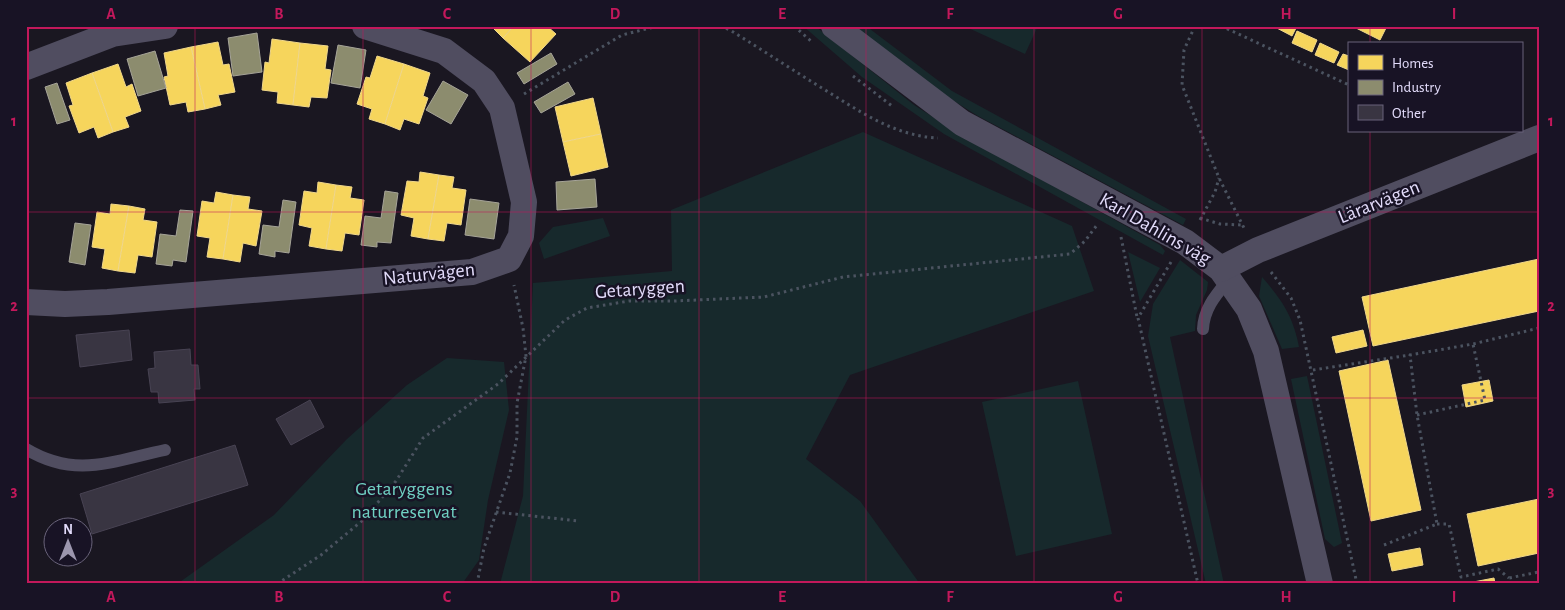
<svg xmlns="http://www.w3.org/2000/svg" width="1565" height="610" font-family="'Alegreya Sans',sans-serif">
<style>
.green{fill:#17292c}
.homes{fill:#f6d55c;stroke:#f0d78b}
.industry{fill:#8c8c6e;stroke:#a6a498}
.building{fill:#393542;stroke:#484353}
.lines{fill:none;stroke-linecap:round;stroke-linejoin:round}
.path{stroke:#4b5360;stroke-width:3;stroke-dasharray:2.5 4;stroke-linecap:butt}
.service{stroke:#504d60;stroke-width:12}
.minor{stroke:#504d60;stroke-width:26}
.grid{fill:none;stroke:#c2185b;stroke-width:1;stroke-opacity:0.55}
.labels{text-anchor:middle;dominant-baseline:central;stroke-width:5;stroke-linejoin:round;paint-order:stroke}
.street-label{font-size:20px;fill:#e2dbfa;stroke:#181325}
.park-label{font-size:20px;fill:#70d1c3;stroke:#181325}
.neatline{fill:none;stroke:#c2185b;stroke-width:2}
.grid-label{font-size:16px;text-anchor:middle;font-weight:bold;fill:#c2185b}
</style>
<rect width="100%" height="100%" fill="#1a1721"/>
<g class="green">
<polygon points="803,26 815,26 914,105 963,136 1160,245 1165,251 1163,255 944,134 862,77"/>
<polygon points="854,26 866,26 952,91 1186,219 1183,225 978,116 938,91"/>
<polygon points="964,26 1038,26 1025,54"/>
<polygon points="863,132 1072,226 1094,291 850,375 806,459 860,501 920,584 500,584 523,496 533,283 672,271 671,210"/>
<polygon points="603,218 610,236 544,259 539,243 553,227"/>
<polygon points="1128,252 1160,268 1140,302"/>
<polygon points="1180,260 1208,282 1207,290 1196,315 1195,331 1170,337 1224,584 1206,584 1148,336 1153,304"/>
<path d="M1262,277C1282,300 1293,316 1299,347L1282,349L1259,296Z"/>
<polygon points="447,358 504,362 509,410 488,500 479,560 462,584 177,584 274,515 347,439 407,385"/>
<polygon points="1307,376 1342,543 1334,547 1325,539 1291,379"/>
<polygon points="1078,381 1112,534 1016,556 982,402"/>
</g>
<g class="homes">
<polygon points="491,26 514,26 503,38"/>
<polygon points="514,26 547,26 556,34 530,62 503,38"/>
<polygon points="1273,26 1297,26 1292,36"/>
<polygon points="1352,26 1387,26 1380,40"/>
<polygon points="1297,31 1317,40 1312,52 1292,43"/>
<polygon points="272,39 300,43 293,105 277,103 278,92 262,90 265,62 269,63"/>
<polygon points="218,42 223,65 229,64 235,92 218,95 221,105 205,109 191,47"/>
<polygon points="300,43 328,46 325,69 331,70 327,98 311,97 309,107 293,105"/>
<polygon points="1320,43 1339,52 1334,63 1315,55"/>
<polygon points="191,47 205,109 188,112 186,102 170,105 164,77 168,76 164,53"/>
<polygon points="1343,54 1349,56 1349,70 1337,65"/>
<polygon points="377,56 404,64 385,124 369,119 372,109 357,104 366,77 370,78"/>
<polygon points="118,64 126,87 132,84 141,111 125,117 129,127 113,132 92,73"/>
<polygon points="404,64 430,73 423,96 428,98 419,124 404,119 400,130 385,124"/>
<polygon points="92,73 113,132 98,138 94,127 79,133 69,106 73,105 66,83"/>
<polygon points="593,98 601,134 563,142 555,107"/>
<polygon points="601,134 608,167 571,176 563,142"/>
<polygon points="420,172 439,175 428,239 411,236 414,218 401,215 407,181 419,182"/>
<polygon points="439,175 454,177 452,188 466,190 461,225 447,223 444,241 428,239"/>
<polygon points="318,182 336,185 326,249 309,246 312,228 299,225 304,191 317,193"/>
<polygon points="336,185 352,187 350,198 364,200 359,235 345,233 342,251 326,249"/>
<polygon points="216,192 233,195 223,259 207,257 210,238 197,236 202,201 214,203"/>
<polygon points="233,195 250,197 248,209 262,211 256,246 243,243 240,262 223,259"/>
<polygon points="111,204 129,206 118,271 102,268 105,249 92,247 97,212 110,214"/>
<polygon points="129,206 145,209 143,220 157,222 152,257 138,255 135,273 118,271"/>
<polygon points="1539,259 1539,311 1373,346 1362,297"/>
<polygon points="1363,330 1367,346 1336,353 1332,337"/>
<polygon points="1388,360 1421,510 1371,521 1339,371"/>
<polygon points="1489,380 1493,401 1466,407 1462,385"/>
<polygon points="1539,499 1539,553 1478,566 1467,514"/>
<polygon points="1420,548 1423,565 1392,571 1388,554"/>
<polygon points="1494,578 1495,584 1463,584"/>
</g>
<g class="industry">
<polygon points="257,33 262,72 233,76 228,38"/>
<polygon points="338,45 366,50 360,88 331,83"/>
<polygon points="155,51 166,88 138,96 127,59"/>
<polygon points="551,53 557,64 524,84 517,73"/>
<polygon points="443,81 468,95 451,124 426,110"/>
<polygon points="568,82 575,94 541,113 534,102"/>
<polygon points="57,83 70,120 57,124 45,87"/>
<polygon points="595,179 597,207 557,210 556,182"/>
<polygon points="385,191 398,193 391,243 377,242 377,247 361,245 365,216 381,218"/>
<polygon points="470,199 499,203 494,239 465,235"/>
<polygon points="283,200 296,202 289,253 275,251 275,257 259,254 263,225 279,227"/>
<polygon points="180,210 193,211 186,262 173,260 172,266 156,264 160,234 176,236"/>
<polygon points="75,223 91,225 85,265 69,262"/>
</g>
<g class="building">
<polygon points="129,330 132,360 80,367 76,335"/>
<polygon points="190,349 191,365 198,365 200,389 194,389 195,400 159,403 158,392 151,392 148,369 155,368 154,352"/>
<polygon points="310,400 324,427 291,445 276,419"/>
<polygon points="235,445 248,485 92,534 80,494"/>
</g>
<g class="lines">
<g class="path">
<path d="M720,26L730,30C759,48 788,67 817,85C855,108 892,136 938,138"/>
<polyline points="794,26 812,42"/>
<polyline points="1195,26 1184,50 1182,85 1219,178 1244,228"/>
<polyline points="1221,26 1349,85"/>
<polyline points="853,76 892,106"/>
<polyline points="524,94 622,35 658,26"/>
<polyline points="1200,218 1220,224 1241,225"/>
<polyline points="1200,220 1215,192 1219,178"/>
<polyline points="1121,237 1137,317"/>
<polyline points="1171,262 1138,318 1198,584"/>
<polyline points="1271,272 1291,298 1300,320 1357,584"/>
<polyline points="1313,370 1410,355"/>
<polyline points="1417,415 1485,400 1473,344"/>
<polyline points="496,512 579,521"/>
<polyline points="1437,524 1449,524 1461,577 1498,569 1509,578"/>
<polyline points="1384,545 1437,524 1417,415 1410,355 1473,344 1539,328"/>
<polyline points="277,584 321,555 363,520 396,481 423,438 498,384 565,320 587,308 629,301 674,301 764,297 843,277 1070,254 1085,241 1097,225"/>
<polyline points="477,584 484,548 510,473 517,437 517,403 526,356 523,328 514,285"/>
<polyline points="1510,584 1509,578 1539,572"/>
</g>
<g class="service">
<path d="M1203,329C1204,308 1216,295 1229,279"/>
<path d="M26,449C76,479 112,461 165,450"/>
</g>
<g class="minor">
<polyline points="834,26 962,123 1185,242 1221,269 1249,309 1266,351 1320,584"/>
<polyline points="26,67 112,34 165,26"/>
<polyline points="1221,269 1258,250 1539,138"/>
<polyline points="26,302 65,304 108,302 472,272 509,259 521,236 524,202 502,108 484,81 444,51 365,26"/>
</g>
</g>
<path class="grid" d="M195,26V584M363,26V584M531,26V584M699,26V584M866,26V584M1034,26V584M1202,26V584M1370,26V44M1370,131V584M26,212H1539M26,398H1539"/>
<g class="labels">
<g class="street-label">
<text transform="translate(1379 202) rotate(-22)">Lärarvägen</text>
<text transform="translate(1155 229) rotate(30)">Karl Dahlins väg</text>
<text transform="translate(429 274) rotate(-6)">Naturvägen</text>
<text transform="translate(640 289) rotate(-4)">Getaryggen</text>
</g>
<g class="park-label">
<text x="404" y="489">Getaryggens<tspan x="404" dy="23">naturreservat</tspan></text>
</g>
</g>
<rect width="1565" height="610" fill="none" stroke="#181325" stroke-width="55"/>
<rect x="1348" y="42" width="175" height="90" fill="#181325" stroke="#69637a"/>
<rect x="1358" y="55" width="25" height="15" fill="#f6d55c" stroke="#69637a"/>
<text x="1392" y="68" font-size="15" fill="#e2dbfa">Homes</text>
<rect x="1358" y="80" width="25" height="15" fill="#8c8c6e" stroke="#69637a"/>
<text x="1392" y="92" font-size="15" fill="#e2dbfa">Industry</text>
<rect x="1358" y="105" width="25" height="15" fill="#393542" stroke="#69637a"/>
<text x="1392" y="118" font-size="15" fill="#e2dbfa">Other</text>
<g transform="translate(68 542)"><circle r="24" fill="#181325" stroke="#69637a"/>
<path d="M0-4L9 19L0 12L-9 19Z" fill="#9c96ae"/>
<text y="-8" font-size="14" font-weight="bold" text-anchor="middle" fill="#e2dbfa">N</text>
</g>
<rect x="28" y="28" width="1510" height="554" class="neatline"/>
<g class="grid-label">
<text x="111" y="19">A</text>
<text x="279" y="19">B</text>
<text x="447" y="19">C</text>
<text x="615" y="19">D</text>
<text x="782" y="19">E</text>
<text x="950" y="19">F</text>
<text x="1118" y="19">G</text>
<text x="1286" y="19">H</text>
<text x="1454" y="19">I</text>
<text x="14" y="126">1</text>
<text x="1551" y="126">1</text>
<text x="14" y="311">2</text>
<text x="1551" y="311">2</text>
<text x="14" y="496">3</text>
<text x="1551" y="496">3</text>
<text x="111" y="602">A</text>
<text x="279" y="602">B</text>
<text x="447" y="602">C</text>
<text x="615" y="602">D</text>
<text x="782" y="602">E</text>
<text x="950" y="602">F</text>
<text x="1118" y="602">G</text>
<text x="1286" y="602">H</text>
<text x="1454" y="602">I</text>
</g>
</svg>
